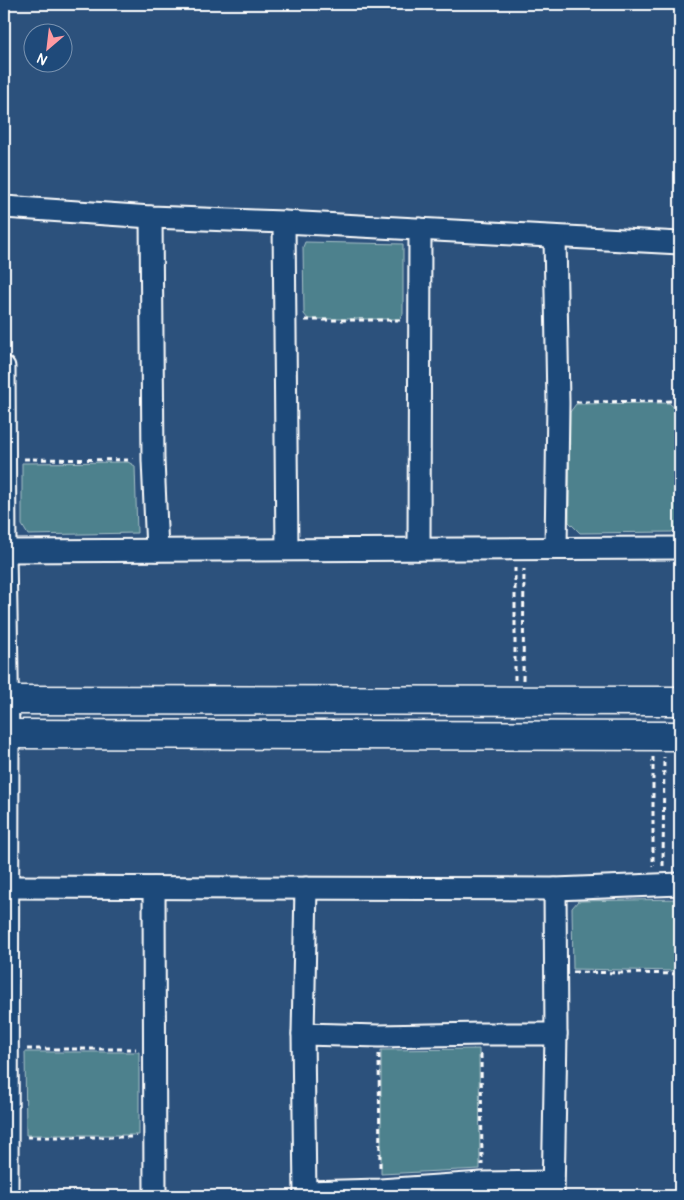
<svg xmlns="http://www.w3.org/2000/svg" width="684" height="1200" font-family="Pangolin,sans-serif">
<style>
.green{fill:#4e818d;stroke:#a6c0c6}
.lines{fill:none;stroke-linecap:round;stroke-linejoin:round}
.street-casing{stroke:#fff;stroke-width:25}
.secondary-casing{stroke:#fff;stroke-width:31}
.path{stroke:#fff;stroke-width:3;stroke-dasharray:5 4;stroke-linecap:butt}
.street{stroke:#1f4a7a;stroke-width:21}
.secondary{stroke:#1f4a7a;stroke-width:28}
</style>
<rect width="100%" height="100%" fill="#2c517c"/>
<filter id="ink" filterUnits="userSpaceOnUse"><feTurbulence type="fractalNoise" baseFrequency=".02" numOctaves="2"/><feDisplacementMap in="SourceGraphic" scale="10" xChannelSelector="R" yChannelSelector="G"/><feConvolveMatrix kernelMatrix="1 2 1 2 8 2 1 2 1" color-interpolation-filters="sRGB"/></filter>
<g filter="url(#ink)">
<g class="green">
<polygon points="305,242 403,244 403,314 400,319 308,319 304,314 303,247"/>
<polygon points="669,403 677,410 679,525 672,532 580,533 569,522 570,412 576,404"/>
<polygon points="128,462 135,466 137,533 28,535 22,525 22,463"/>
<polygon points="680,899 680,971 573,969 572,908 578,901"/>
<polygon points="479,1049 480,1169 381,1174 381,1050"/>
<polygon points="25,1052 139,1052 139,1135 26,1135"/>
</g>
<g class="lines">
<g class="street-casing">
<g id="street">
<polyline points="4,207 151,217 284,222 680,243"/>
<polyline points="151,217 153,460 157,550"/>
<polyline points="284,222 287,549"/>
<polyline points="555,237 558,403 556,548"/>
<polyline points="4,367 5,551 8,734 7,1196"/>
<polyline points="419,549 420,229"/>
<polyline points="5,551 680,548"/>
<polyline points="7,887 555,889 680,884"/>
<polyline points="154,888 155,1196"/>
<polyline points="303,1034 379,1036 481,1034 556,1034"/>
<polyline points="305,1192 380,1190 482,1183 552,1182"/>
<polyline points="305,1196 303,1034 306,888"/>
<polyline points="553,1196 556,1034 555,889"/>
</g>
</g>
<g class="secondary-casing">
<g id="secondary">
<polyline points="4,700 680,701"/>
<polyline points="4,734 680,736"/>
</g>
</g>
<g class="path">
<polyline points="305,320 401,320"/>
<polyline points="576,402 680,401"/>
<polyline points="24,459 133,460"/>
<polyline points="515,680 515,568"/>
<polyline points="523,680 524,569"/>
<polyline points="653,757 653,866"/>
<polyline points="663,866 664,757"/>
<polyline points="573,972 680,974"/>
<polyline points="27,1049 136,1049"/>
<polyline points="379,1054 380,1170"/>
<polyline points="481,1054 482,1165"/>
<polyline points="27,1137 136,1137"/>
</g>
<use href="#street" class="street"/>
<use href="#secondary" class="secondary"/>
</g>
</g>
<rect width="684" height="1200" fill="none" stroke="#1f4a7a" stroke-width="20"/>
<rect x="10" y="10" width="664" height="1180" fill="none" stroke="#fff" stroke-width="2" filter="url(#ink)"/>
<g transform="translate(48 48) rotate(208)"><circle r="24" fill="#1f4a7a" stroke="#7992af"/>
<path d="M0-4L9 19L0 12L-9 19Z" fill="#ff9aa2"/>
<text y="-8" font-size="14" font-weight="bold" text-anchor="middle" fill="#ffffff">N</text>
</g>
</svg>
